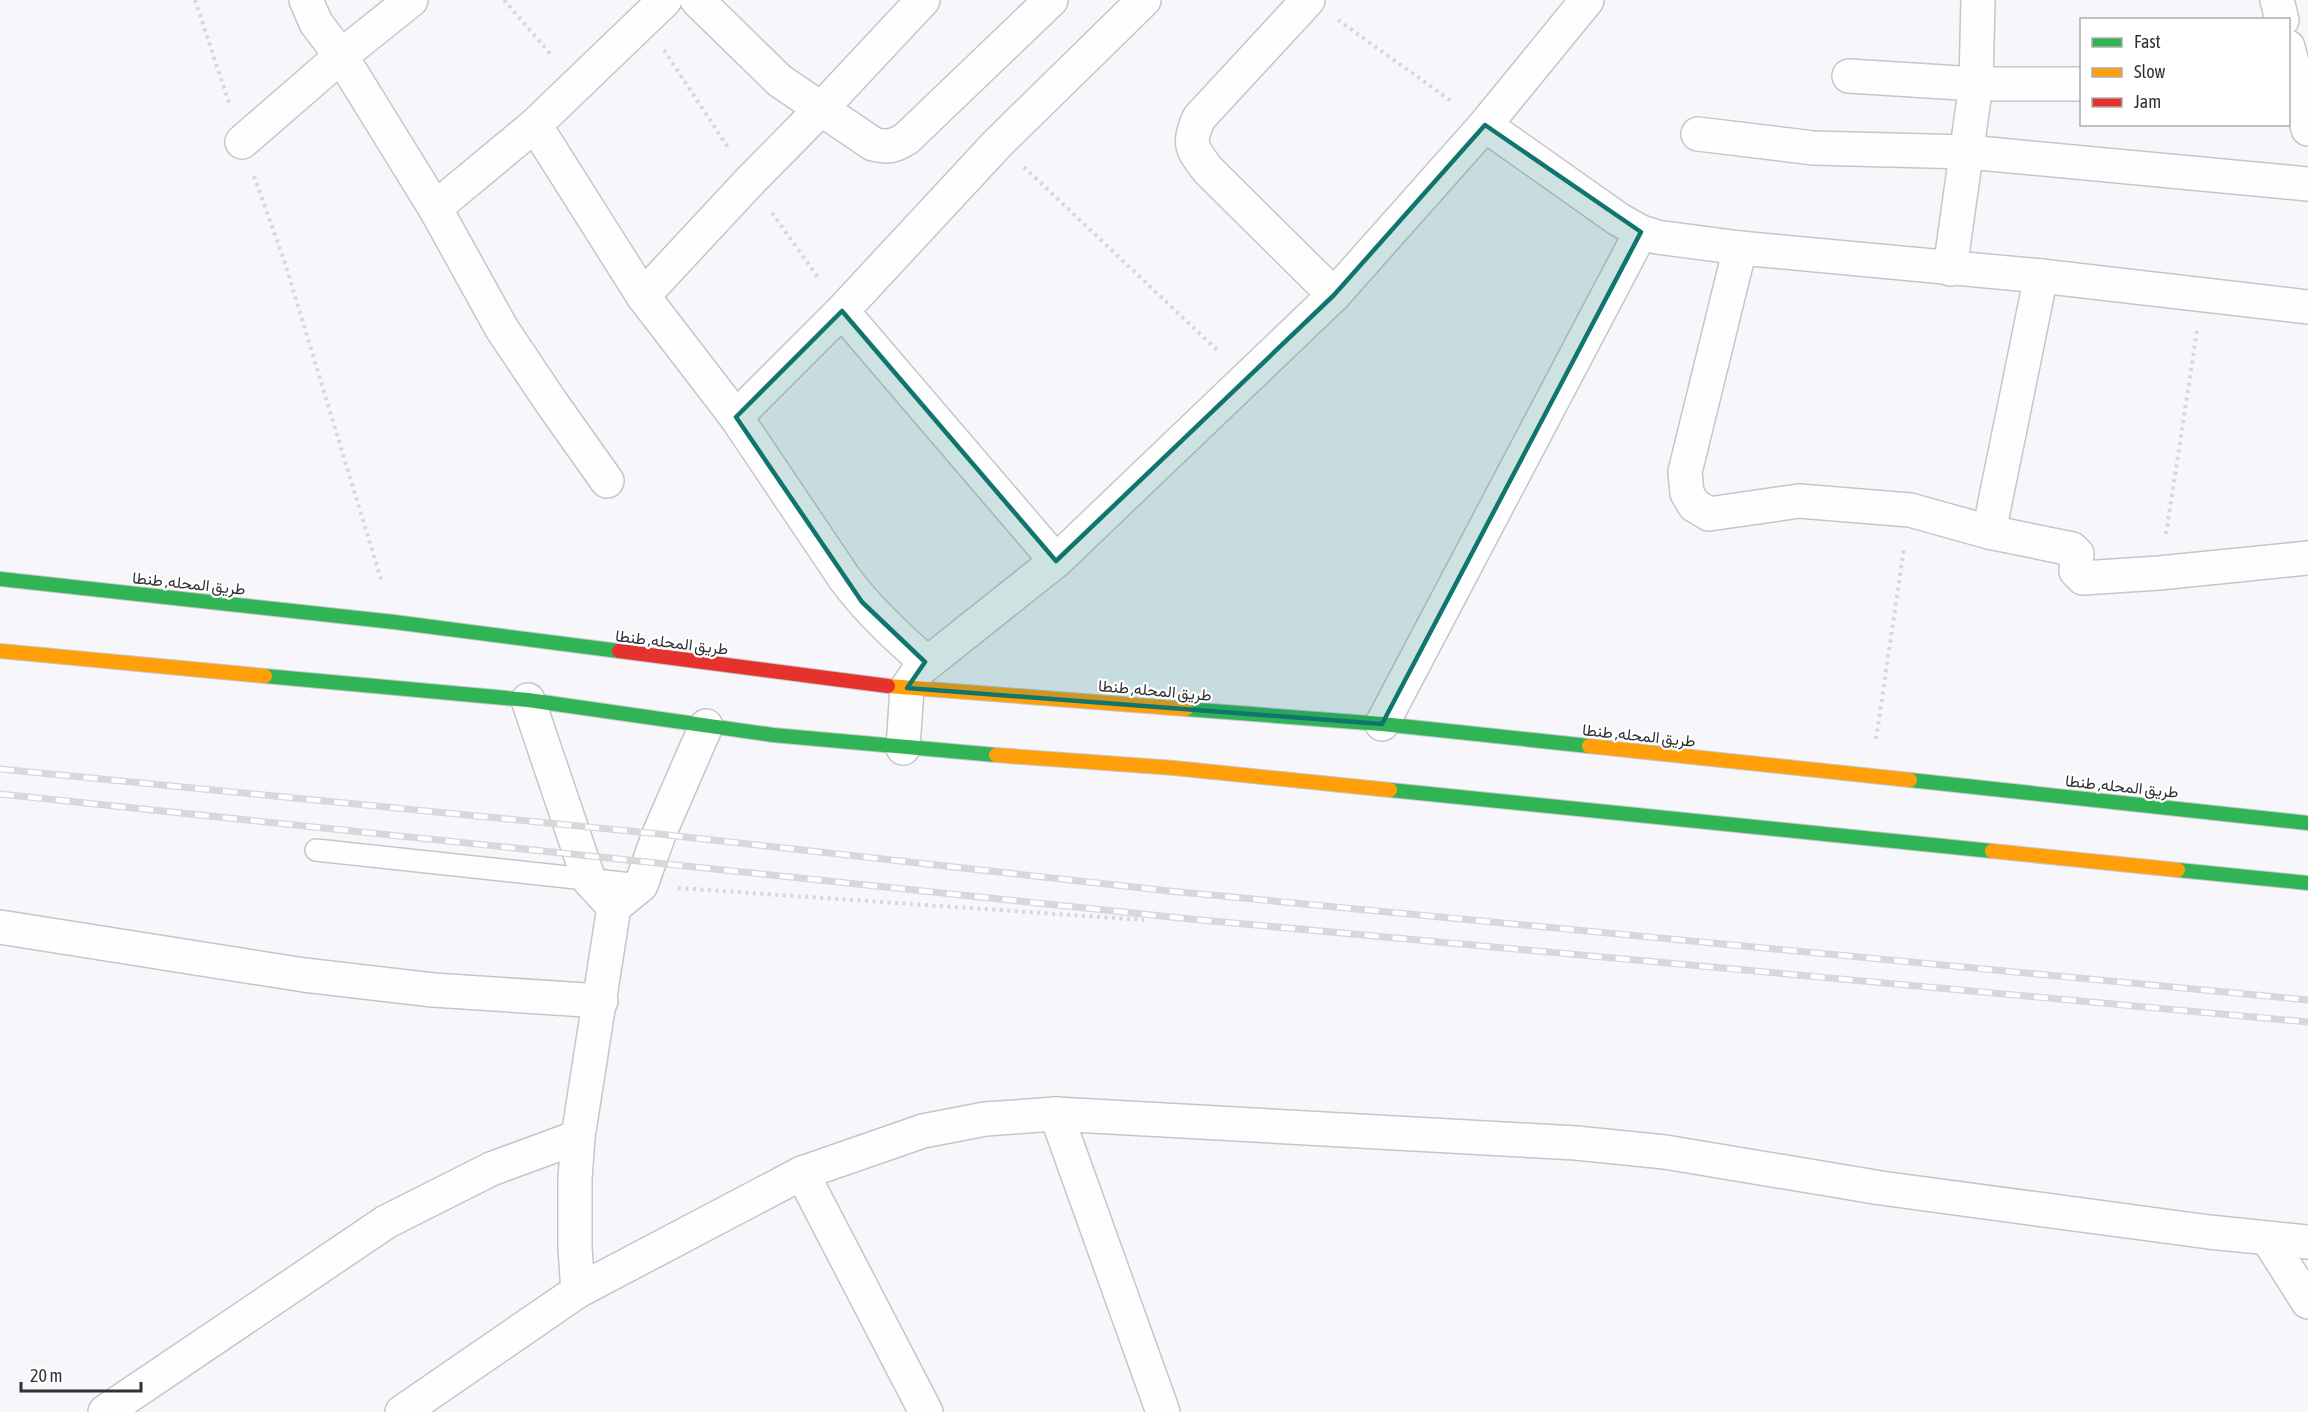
<svg xmlns="http://www.w3.org/2000/svg" width="2308" height="1412" font-family="'Asap Condensed',Vazirmatn,sans-serif">
<style>
.lines{fill:none;stroke-linecap:round;stroke-linejoin:round}
.lane-casing{stroke:#c6c6ca;stroke-width:24}
.street-casing{stroke:#c6c6ca;stroke-width:36}
.fast-casing{stroke:#c6c6ca;stroke-width:16}
.slow-casing{stroke:#c6c6ca;stroke-width:16}
.jam-casing{stroke:#c6c6ca;stroke-width:16}
.path{stroke:#d7d7d8;stroke-width:4;stroke-dasharray:3 4.5;stroke-linecap:butt}
.lane{stroke:#fefefe;stroke-width:21}
.street{stroke:#fefefe;stroke-width:33}
.fast{stroke:#30b455;stroke-width:14}
.slow{stroke:#ff9f0a;stroke-width:14}
.jam{stroke:#e5322d;stroke-width:14}
.rail-casing{stroke:#d8d8da;stroke-width:7}
.rail{stroke:#fff;stroke-width:4.5;stroke-dasharray:14;stroke-linecap:butt}
.marked{fill:#0f766e;fill-opacity:0.2;stroke:#0f766e;stroke-width:4.5;stroke-linejoin:round}
.labels{text-anchor:middle;dominant-baseline:central;stroke-width:4.5;stroke-linejoin:round;paint-order:stroke}
.street-label{font-size:16px;fill:#313135;stroke:#fff}
</style>
<rect width="100%" height="100%" fill="#f6f6fb"/>
<g class="lines">
<g class="lane-casing">
<polyline id="lane" points="316,850 641,885"/>
</g>
<g class="street-casing">
<g id="street">
<polyline points="306,0 316,23 341,56 435,208 502,329 551,402 607,481"/>
<path d="M697,0L780,81L873,144C887,148 895,146 907,138L1051,0"/>
<path d="M1308,0L1199,118C1187,144 1192,149 1208,170L1334,295"/>
<polyline points="2277,0 2282,20"/>
<polyline points="2288,47 2308,129"/>
<polyline points="1849,76 1976,84 2082,84"/>
<path d="M535,125L643,296L736,417L845,579C869,611 897,637 927,663"/>
<polyline points="1485,125 1618,219 1641,232 1657,237 1740,248 2041,276 2308,307"/>
<polyline points="1698,134 1813,148 1968,152 2308,184"/>
<polyline points="242,142 341,56 411,0"/>
<polyline points="435,208 535,125 665,0"/>
<polyline points="1740,248 1685,472 1687,493 1694,505 1709,514 1799,501 1910,510 1989,532 2072,549 2077,554 2076,571 2083,578 2159,573 2308,558"/>
<polyline points="1950,269 1976,84 1978,0"/>
<polyline points="643,296 750,181 821,109 923,0"/>
<polyline points="842,311 1056,561"/>
<polyline points="736,417 842,311 998,143 1144,0"/>
<polyline points="1989,532 2041,276"/>
<polyline points="528,700 589,880 614,907"/>
<polyline points="1382,724 1641,232"/>
<polyline points="903,748 907,688 919,670 1056,561 1334,295 1485,125 1587,0"/>
<polyline points="0,927 304,975 433,990 601,1001"/>
<polyline points="1056,1114 1163,1412"/>
<polyline points="802,1173 926,1412"/>
<polyline points="2268,1239 2308,1302"/>
<polyline points="578,1291 575,1248 575,1179 578,1137 614,907 641,885 659,834 706,726"/>
<polyline points="105,1412 386,1222 491,1169 578,1137"/>
<polyline points="402,1412 578,1291 802,1173 923,1131 985,1119 1056,1114 1576,1143 1665,1152 1881,1188 2209,1232 2308,1242"/>
</g>
</g>
<g class="fast-casing">
<g id="fast">
<polyline points="0,579 394,622 619,651"/>
<polyline points="265,676 528,700 773,735 996,755"/>
<polyline points="1186,709 1382,724 1589,746"/>
<polyline points="1910,780 2308,823"/>
<polyline points="1390,790 1992,851"/>
<polyline points="2178,870 2308,883"/>
</g>
</g>
<g class="slow-casing">
<g id="slow">
<polyline points="0,651 265,676"/>
<polyline points="888,686 1186,709"/>
<polyline points="1589,746 1910,780"/>
<polyline points="996,755 1174,768 1390,790"/>
<polyline points="1992,851 2178,870"/>
</g>
</g>
<g class="jam-casing">
<polyline id="jam" points="619,651 888,686"/>
</g>
<g class="path">
<polyline points="195,0 229,103"/>
<polyline points="504,0 553,57"/>
<polyline points="1338,20 1454,103"/>
<polyline points="664,50 729,149"/>
<polyline points="1024,167 1219,352"/>
<polyline points="254,176 284,260 382,583"/>
<polyline points="772,213 820,280"/>
<polyline points="2166,534 2197,331"/>
<polyline points="1876,739 1904,548"/>
<polyline points="678,888 1144,920"/>
</g>
<use href="#lane" class="lane"/>
<use href="#street" class="street"/>
<use href="#fast" class="fast"/>
<use href="#slow" class="slow"/>
<use href="#jam" class="jam"/>
<g class="rail-casing">
<g id="rail">
<polyline points="0,769 659,834 1169,891 2308,1000"/>
<polyline points="0,794 1190,919 2308,1022"/>
</g>
</g>
<use href="#rail" class="rail"/>
</g>
<path class="marked" d="M1485,125L1641,232L1382,724L907,688L925,662L862,602L736,417L842,311L1056,561L1334,295Z"/>
<g class="labels">
<g class="street-label">
<text transform="translate(189 583) rotate(6)">طريق المحله, طنطا</text>
<text transform="translate(672 642) rotate(7)">طريق المحله, طنطا</text>
<text transform="translate(1155 690) rotate(5)">طريق المحله, طنطا</text>
<text transform="translate(1639 735) rotate(6)">طريق المحله, طنطا</text>
<text transform="translate(2122 786) rotate(6)">طريق المحله, طنطا</text>
</g>
</g>
<rect x="2080" y="18" width="210" height="108" fill="#ffffff" stroke="#adadae" stroke-width="1.5"/>
<rect x="2092" y="38" width="30" height="9" fill="#30b455" stroke="#adadae" stroke-width="1.5"/>
<text x="2134" y="48" font-size="18" fill="#313135">Fast</text>
<rect x="2092" y="68" width="30" height="9" fill="#ff9f0a" stroke="#adadae" stroke-width="1.5"/>
<text x="2134" y="78" font-size="18" fill="#313135">Slow</text>
<rect x="2092" y="98" width="30" height="9" fill="#e5322d" stroke="#adadae" stroke-width="1.5"/>
<text x="2134" y="108" font-size="18" fill="#313135">Jam</text>
<path d="M21 1382v9h120v-9" fill="none" stroke="#313135" stroke-width="3"/>
<text x="30" y="1382" font-size="18" fill="#313135" stroke="#ffffff" stroke-width="4.5" paint-order="stroke">20 m</text>
</svg>
